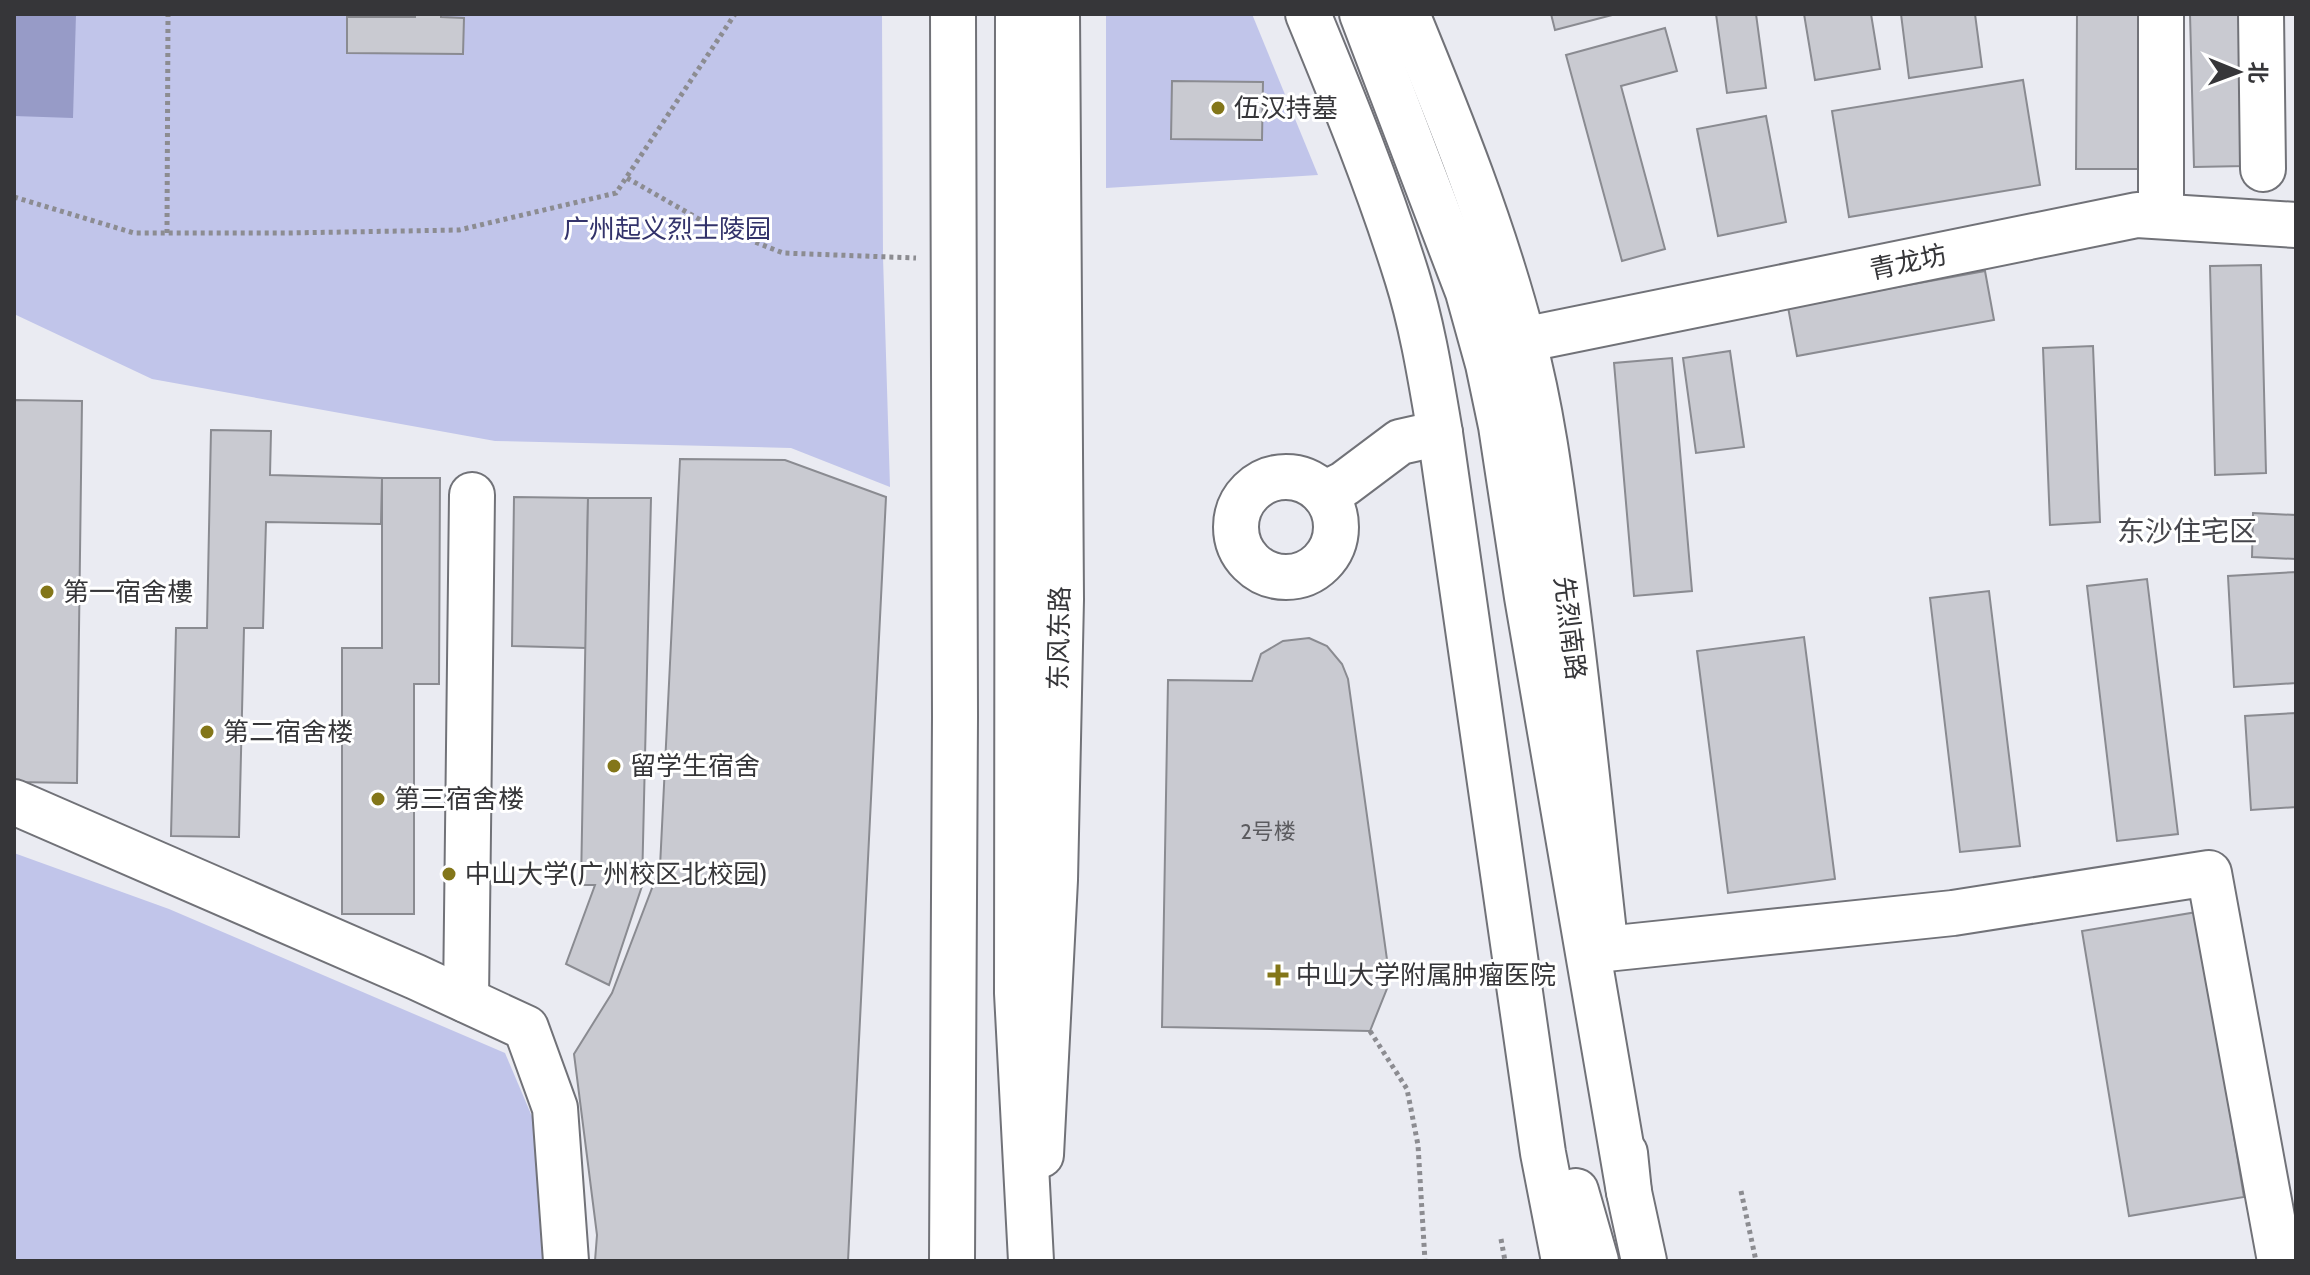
<svg xmlns="http://www.w3.org/2000/svg" width="2310" height="1275" font-family="Cabin,'Noto Sans SC',sans-serif">
<style>
.green{fill:#c1c5ea}
.water{fill:#979bc7}
.building{fill:#c9cad1;stroke:#8a8b91;stroke-width:2}
.lines{fill:none;stroke-linecap:round;stroke-linejoin:round}
.minor-casing{stroke:#717278;stroke-width:48}
.major-casing{stroke:#717278;stroke-width:48}
.highway-casing{stroke:#717278;stroke-width:48}
.path{stroke:#8c8c91;stroke-width:5;stroke-dasharray:4 4;stroke-linecap:butt}
.minor{stroke:#fff;stroke-width:44}
.major{stroke:#fff;stroke-width:44}
.highway{stroke:#fff;stroke-width:44}
.poi-dot{fill:#837619;stroke:#fff;stroke-width:3}
.labels{text-anchor:middle;dominant-baseline:central;stroke-width:6;stroke-linejoin:round;paint-order:stroke}
.number-label{font-size:22px;fill:#5b5b5f}
.poi-label{font-size:26px;fill:#363639;stroke:#fff;text-anchor:start}
.park-label{font-size:26px;fill:#33336b;stroke:#fff}
.street-label{font-size:26px;fill:#363639;stroke:#fff}
.neighbourhood-label{font-size:28px;fill:#47474d;stroke:#fff}
</style>
<rect width="100%" height="100%" fill="#eaebf2"/>
<g class="green">
<polygon points="14,14 882,14 883,257 890,487 791,448 495,441 152,379 14,314"/>
<polygon points="1106,14 1252,14 1318,175 1106,188"/>
<polygon points="14,853 169,909 505,1053 539,1133 545,1261 14,1261"/>
</g>
<polygon class="water" points="14,14 76,14 73,118 14,116"/>
<g class="building">
<polygon points="415,14 441,14 441,17 464,18 463,54 347,53 347,17 415,17"/>
<polygon points="1551,14 1616,14 1555,30"/>
<polygon points="1716,14 1756,14 1766,88 1727,93"/>
<polygon points="1804,14 1871,14 1880,69 1815,80"/>
<polygon points="1901,14 1975,14 1982,67 1909,78"/>
<polygon points="2077,14 2151,14 2150,169 2076,169"/>
<polygon points="2190,14 2241,14 2245,166 2194,167"/>
<polygon points="1665,28 1677,71 1621,86 1665,249 1622,261 1566,55"/>
<polygon points="2023,80 2040,185 1849,217 1832,111"/>
<polygon points="1172,81 1263,82 1262,140 1171,139"/>
<polygon points="1766,116 1786,222 1718,236 1697,129"/>
<polygon points="2261,265 2266,473 2215,475 2210,266"/>
<polygon points="1985,271 1994,320 1797,356 1788,307"/>
<polygon points="2093,346 2100,522 2050,525 2043,348"/>
<polygon points="1730,351 1744,447 1696,453 1683,358"/>
<polygon points="1672,358 1692,591 1634,596 1614,363"/>
<polygon points="14,400 82,401 77,783 14,782"/>
<polygon points="211,430 271,431 270,475 382,478 381,524 266,522 263,628 244,628 239,837 171,836 176,628 207,628"/>
<polygon points="680,459 785,460 886,497 848,1261 595,1261 597,1235 574,1054 612,993 660,867"/>
<polygon points="382,478 440,478 439,684 414,684 414,914 342,914 342,648 382,648"/>
<polygon points="514,497 588,498 586,648 512,646"/>
<polygon points="588,498 651,498 642,886 609,985 566,964 595,885 581,885"/>
<polygon points="2253,513 2296,515 2296,559 2252,557"/>
<polygon points="2296,572 2296,683 2234,687 2228,576"/>
<polygon points="2147,579 2178,834 2117,841 2087,586"/>
<polygon points="1989,591 2020,846 1960,852 1930,598"/>
<polygon points="1804,637 1835,879 1728,893 1697,651"/>
<polygon points="1309,638 1327,646 1342,664 1348,679 1390,981 1370,1031 1162,1027 1168,680 1252,681 1261,654 1283,641"/>
<polygon points="2296,713 2296,807 2251,810 2245,716"/>
<polygon points="2197,912 2244,1197 2129,1216 2082,931"/>
</g>
<g class="lines">
<g class="minor-casing">
<g id="minor">
<polyline points="2261,14 2263,169"/>
<polyline points="2161,216 2161,14"/>
<polyline points="1523,340 2137,215 2296,225"/>
<circle cx="1286" cy="527" r="50"/>
<polyline points="1324,494 1344,484 1400,442 1440,433"/>
<polyline points="14,802 416,977 526,1028 555,1108 566,1261"/>
<polyline points="1606,949 1953,913 2209,873 2280,1261"/>
<polyline points="466,1000 472,495"/>
</g>
</g>
<g class="major-casing">
<g id="major">
<path d="M1308,14C1344,101 1379,187 1407,277C1423,328 1431,381 1440,433L1543,1153L1564,1261"/>
<path d="M1407,14C1451,121 1494,228 1523,340C1543,414 1552,491 1562,567C1579,692 1591,817 1605,942"/>
<polyline points="1625,1153 1629,1192 1644,1261"/>
<polyline points="1041,1155 1055,880 1061,599 1057,14"/>
<polyline points="1576,1191 1596,1261"/>
</g>
</g>
<g class="highway-casing">
<g id="highway">
<polyline points="1018,14 1017,993 1031,1261"/>
<polyline points="1362,14 1468,292 1488,364 1501,426 1527,597 1629,1192"/>
<polyline points="952,1261 955,717 953,14"/>
</g>
</g>
<g class="path">
<polyline points="627,178 704,222 783,253 916,258"/>
<polyline points="14,197 134,233 287,233 459,230 616,193 735,14"/>
<polyline points="167,233 168,14"/>
<polyline points="1370,1031 1407,1089 1418,1145 1425,1261"/>
<polyline points="1741,1191 1756,1261"/>
<polyline points="1501,1239 1505,1261"/>
</g>
<use href="#minor" class="minor"/>
<use href="#major" class="major"/>
<use href="#highway" class="highway"/>
</g>
<g class="poi-dot">
<circle cx="1218" cy="108" r="8"/>
<circle cx="47" cy="592" r="8"/>
<circle cx="207" cy="732" r="8"/>
<circle cx="614" cy="766" r="8"/>
<circle cx="378" cy="799" r="8"/>
<circle cx="449" cy="874" r="8"/>
<path d="M1274 963h8v8h8v8h-8v8h-8v-8h-8v-8h8z"/>
</g>
<g class="labels">
<g class="number-label">
<text x="1268" y="831">2号楼</text>
</g>
<g class="poi-label">
<text x="1234" y="108">伍汉持墓</text>
<text x="63" y="592">第一宿舍樓</text>
<text x="223" y="732">第二宿舍楼</text>
<text x="630" y="766">留学生宿舍</text>
<text x="394" y="799">第三宿舍楼</text>
<text x="465" y="874">中山大学(广州校区北校园)</text>
<text x="1296" y="975">中山大学附属肿瘤医院</text>
</g>
<g class="park-label">
<text x="667" y="229">广州起义烈士陵园</text>
</g>
<g class="street-label">
<text transform="translate(1908 262) rotate(-12)">青龙坊</text>
<text transform="translate(1570 628) rotate(83)">先烈南路</text>
<text transform="translate(1059 638) rotate(-89)">东风东路</text>
</g>
<g class="neighbourhood-label">
<text x="2187" y="531">东沙住宅区</text>
</g>
</g>
<rect width="2310" height="1275" fill="none" stroke="#363639" stroke-width="32"/>
<g transform="translate(2238 72) rotate(91)" stroke="#ffffff" stroke-width="6" paint-order="stroke">
<path d="M0-6L14 30L0 20L-14 30Z" fill="#363639"/>
<text y="-12" font-size="22" font-weight="bold" text-anchor="middle" fill="#363639">北</text>
</g>
</svg>
